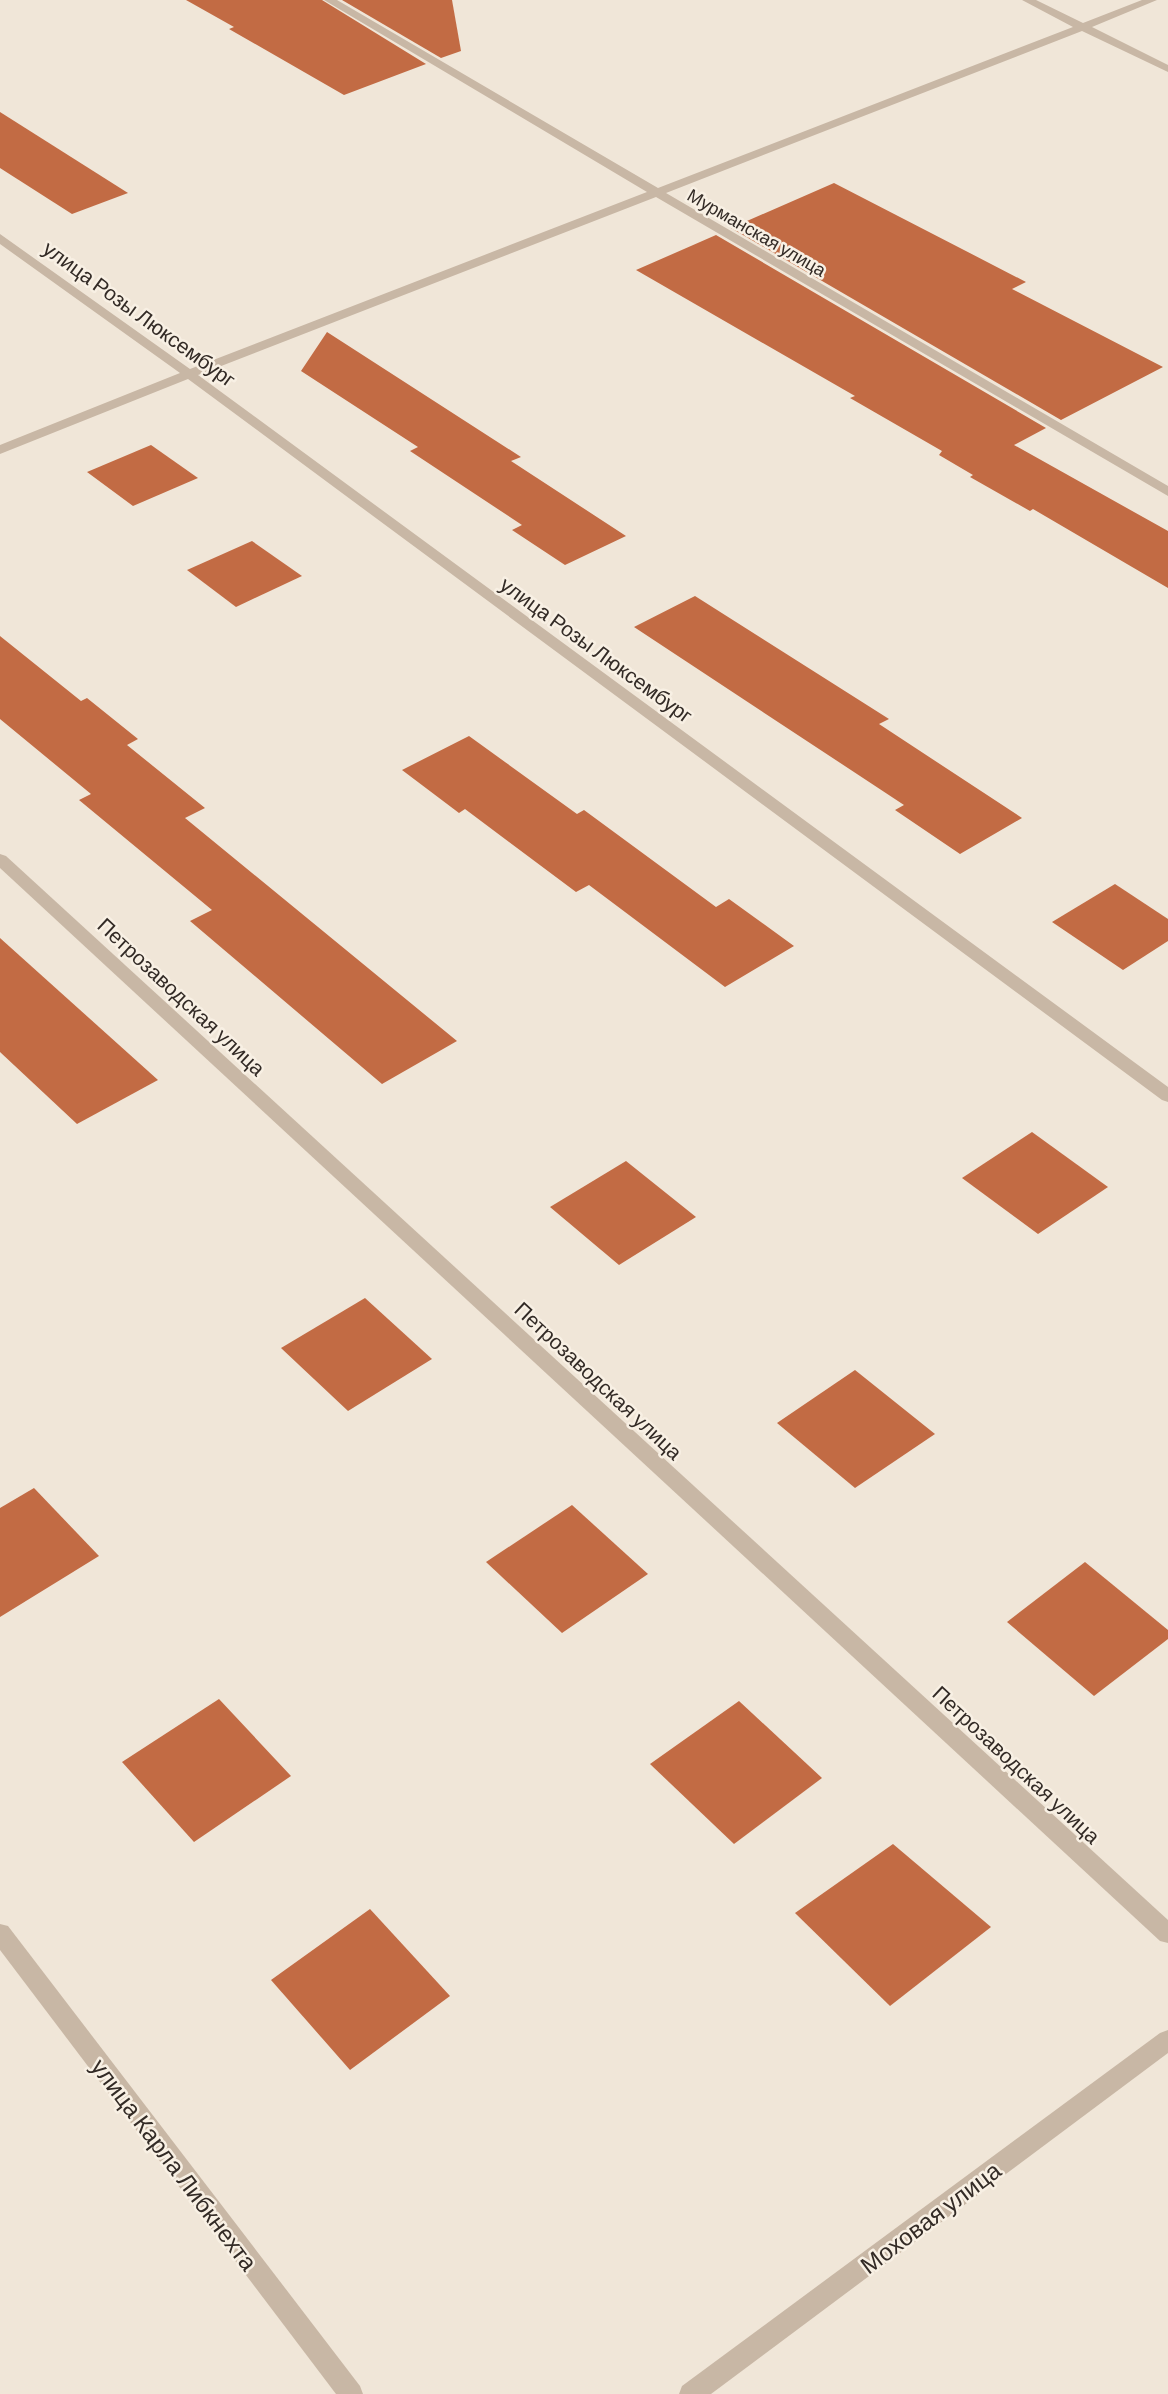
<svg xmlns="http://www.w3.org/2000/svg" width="1168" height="2394" font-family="Barlow,sans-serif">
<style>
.building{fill:#c26b44}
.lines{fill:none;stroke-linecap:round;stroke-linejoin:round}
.street{fill:#c8b7a5;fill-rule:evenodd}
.labels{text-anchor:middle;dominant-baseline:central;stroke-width:5;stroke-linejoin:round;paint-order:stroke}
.far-street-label{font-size:18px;fill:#332b26;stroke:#f8f0e4}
.street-label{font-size:21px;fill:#332b26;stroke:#f8f0e4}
.near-street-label{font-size:24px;fill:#332b26;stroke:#f8f0e4}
</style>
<rect width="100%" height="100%" fill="#f0e6d8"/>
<g class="building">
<polygon points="186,0 322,0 426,64 344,95 229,29 234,27"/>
<polygon points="342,0 452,0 461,51 441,58"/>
<polygon points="0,112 128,193 72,214 0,168"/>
<polygon points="834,183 1026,282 1012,289 1163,367 1061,420 731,228"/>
<polygon points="716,235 1046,428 1014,445 1168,531 1168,588 1033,509 1030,511 970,477 973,475 939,455 942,451 850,398 855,396 636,270"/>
<polygon points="327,332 521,457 511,461 626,536 565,565 512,530 522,525 410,451 418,447 301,371"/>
<polygon points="151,445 198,478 133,506 87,472"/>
<polygon points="252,541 302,576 236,607 187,570"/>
<polygon points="695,596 889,719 879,724 1022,818 960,854 895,810 904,805 634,627"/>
<polygon points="0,636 81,701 87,698 138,739 127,745 205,808 185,818 457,1041 382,1084 190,921 212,910 79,800 91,794 0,719"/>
<polygon points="469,736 577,814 584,810 716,907 729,899 794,946 725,987 589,885 576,892 465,809 459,813 402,770"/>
<polygon points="1115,884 1168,919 1168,941 1123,970 1052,922"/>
<polygon points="0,938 158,1080 77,1124 0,1052"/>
<polygon points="1032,1132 1108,1187 1038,1234 962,1178"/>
<polygon points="626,1161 696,1217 619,1265 550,1207"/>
<polygon points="365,1298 432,1359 348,1411 281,1348"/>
<polygon points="855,1370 935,1434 855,1488 777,1423"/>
<polygon points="34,1488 99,1556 0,1617 0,1508"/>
<polygon points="572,1505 648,1574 562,1633 486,1562"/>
<polygon points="1085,1562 1168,1630 1168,1639 1094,1696 1007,1622"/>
<polygon points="219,1699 291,1776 194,1842 122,1762"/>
<polygon points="739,1701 822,1778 734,1844 650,1764"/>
<polygon points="893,1844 991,1927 890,2006 795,1913"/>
<polygon points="370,1909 450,1996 350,2070 271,1980"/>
</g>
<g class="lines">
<g class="street">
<polygon points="324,0 337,0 658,188 1073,27 1022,0 1036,0 1083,23 1142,0 1157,0 1092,27 1168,65 1168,72 1082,31 666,193 1168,486 1168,496 656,197 198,375 1168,1087 1168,1102 1162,1100 188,379 0,454 0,445 180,373 0,244 0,234 190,369 647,192"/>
<polygon points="0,854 6,856 1168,1920 1168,1943 1160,1941 0,868"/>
<polygon points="0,1924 8,1926 360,2386 363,2394 336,2394 0,1950"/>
<polygon points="1168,2030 1168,2053 711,2394 679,2394 682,2386 1160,2033"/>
</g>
</g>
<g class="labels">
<g class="far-street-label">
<text transform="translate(757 232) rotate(30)">Мурманская улица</text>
</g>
<g class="street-label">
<text transform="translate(140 313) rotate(36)">улица Розы Люксембург</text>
<text transform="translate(597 649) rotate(36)">улица Розы Люксембург</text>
<text transform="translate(182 996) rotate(43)">Петрозаводская улица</text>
<text transform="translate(599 1380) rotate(43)">Петрозаводская улица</text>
<text transform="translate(1017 1764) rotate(43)">Петрозаводская улица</text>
</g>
<g class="near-street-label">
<text transform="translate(175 2164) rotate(53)">улица Карла Либкнехта</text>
<text transform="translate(930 2217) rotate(-37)">Моховая улица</text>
</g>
</g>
</svg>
